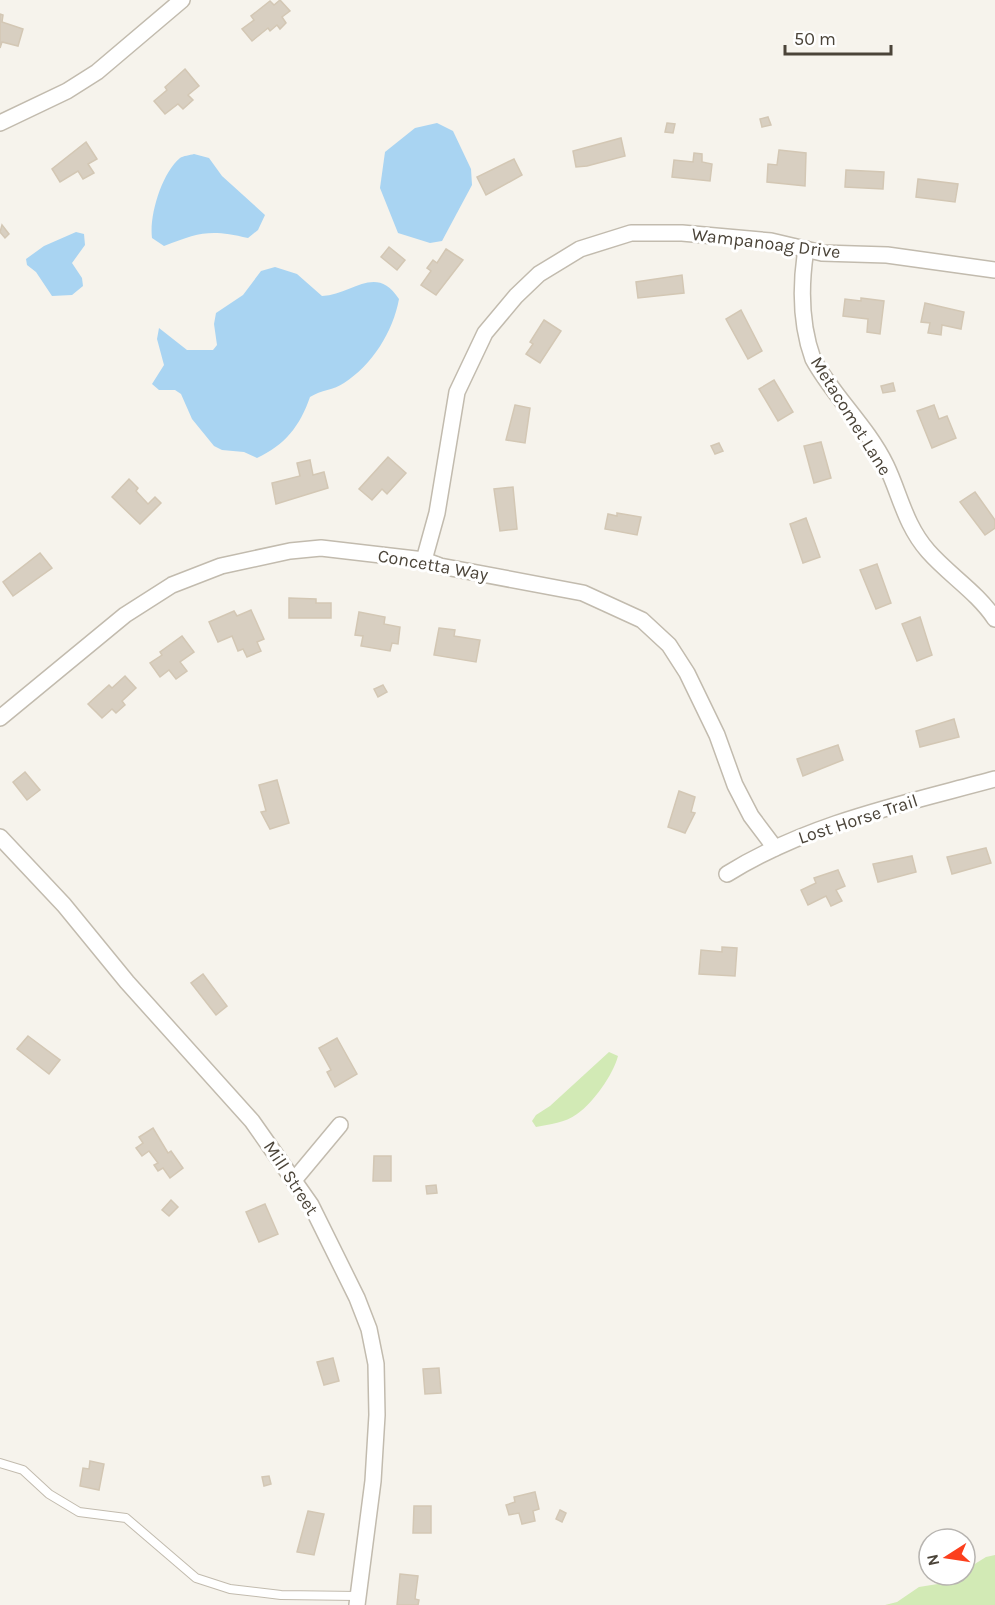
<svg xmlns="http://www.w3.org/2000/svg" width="995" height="1605" font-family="Karla,sans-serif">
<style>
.green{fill:#d2eab5}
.water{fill:#a9d4f2}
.building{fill:#d8cfc1;stroke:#d3c7b4;stroke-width:1.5}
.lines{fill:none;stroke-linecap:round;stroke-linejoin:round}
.service-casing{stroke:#c2bbae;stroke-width:10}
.minor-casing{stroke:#c2bbae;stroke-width:18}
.service{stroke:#fff;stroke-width:8}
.minor{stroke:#fff;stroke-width:15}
.labels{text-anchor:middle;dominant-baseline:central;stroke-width:6;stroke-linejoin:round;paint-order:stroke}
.street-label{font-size:18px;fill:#4b4439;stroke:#fff}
</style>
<rect width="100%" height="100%" fill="#f6f3ec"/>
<g class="green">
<path d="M609,1052L618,1056C613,1075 593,1103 577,1114C565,1123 550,1124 536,1127L532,1121L536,1115L550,1106Z"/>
<polygon points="995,1555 995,1605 885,1605 897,1602 919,1587 944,1583 957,1575 965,1575 965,1570 986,1557"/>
</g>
<g class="water">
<polygon points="437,123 453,131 471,169 472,185 442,241 430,243 398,233 380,188 385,152 415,128"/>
<path d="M194,154L209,158L222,176L265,215L258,230L248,238C211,229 199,232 164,246L152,238C149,215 162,173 180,158C183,156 190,155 194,154Z"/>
<polygon points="76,232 84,234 85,245 72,263 82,278 83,286 72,295 52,296 36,272 27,265 26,259 44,246"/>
<path d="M275,267L297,274L322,296C352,295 376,263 399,299C393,332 372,365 344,383C334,390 321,390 310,397C300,426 285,445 257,458L244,452L222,450L214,446L192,419L181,394L175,390H159L152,384L164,365L157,339L159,328L187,350H213L217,345L214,324L216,313L243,295L261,271Z"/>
</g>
<g class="building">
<polygon points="280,0 290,11 282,17 286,23 280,29 277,25 270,31 268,28 252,41 242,29 254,20 251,16 270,1 274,5"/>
<polygon points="0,14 3,15 2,22 23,29 18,46 2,42 0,48"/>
<polygon points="185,69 199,86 188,95 193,100 183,109 178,104 165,114 154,101 167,90 165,87"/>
<polygon points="768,117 771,125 762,127 760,119"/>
<polygon points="667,123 675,124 673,133 665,132"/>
<polygon points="621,138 625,156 587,166 576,167 573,151"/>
<polygon points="86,142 97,159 88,164 94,173 83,179 78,171 60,182 52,169"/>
<polygon points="779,150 806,153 805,186 767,182 768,164 777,165"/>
<polygon points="694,153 702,154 702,162 712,164 710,181 672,177 674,160 693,162"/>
<polygon points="514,159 522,175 486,195 477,177"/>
<polygon points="846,170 884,172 883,189 845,187"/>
<polygon points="918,179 958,184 955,202 916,197"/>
<polygon points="2,225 9,234 5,238 0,232"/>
<polygon points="389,247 405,260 397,270 381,257"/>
<polygon points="446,249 463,260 436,295 421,285 431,271 427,268 433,260 437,263"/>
<polygon points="682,275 684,293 638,298 636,282"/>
<polygon points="861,298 884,301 880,334 867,332 868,319 843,316 845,299 861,301"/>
<polygon points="925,303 964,312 961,329 942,325 941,335 928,333 930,323 921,322"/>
<polygon points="741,310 762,351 748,359 726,319"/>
<polygon points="544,320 561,331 540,363 526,354 533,344 530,342"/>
<polygon points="774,380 793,412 778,421 759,389"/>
<polygon points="893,383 895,391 883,393 881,386"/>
<polygon points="515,405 530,408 525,443 506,440"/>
<polygon points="934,405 939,419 947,416 956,438 932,448 917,411"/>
<polygon points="821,442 831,478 814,483 804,446"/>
<polygon points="719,443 723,451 715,454 711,446"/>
<polygon points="388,457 406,473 387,494 382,489 372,500 359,489"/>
<polygon points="310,460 313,475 324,472 328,488 276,504 272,483 300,476 297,463"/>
<polygon points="129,479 138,488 136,491 148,504 155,497 161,503 140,524 112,497"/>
<polygon points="513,487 517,529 500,531 494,489"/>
<polygon points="975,492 995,520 995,528 985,535 960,502"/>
<polygon points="617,513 641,517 637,535 605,529 608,514 617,516"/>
<polygon points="806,518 820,557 803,563 790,524"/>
<polygon points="40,553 52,568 13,596 3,582"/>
<polygon points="877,564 891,603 876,609 860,570"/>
<polygon points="289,598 316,599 316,603 331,603 331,618 289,618"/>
<polygon points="251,610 264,639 257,642 261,651 247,657 243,649 238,651 232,636 218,642 209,622 234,611 237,616"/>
<polygon points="359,612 385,617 384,624 400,627 398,644 392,643 390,651 361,646 363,636 355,635"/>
<polygon points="920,617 932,655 917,661 902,624"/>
<polygon points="439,628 455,630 454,636 480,640 476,662 434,655"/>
<polygon points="182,636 194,652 180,662 187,671 176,679 169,670 160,677 150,663 162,655 160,652"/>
<polygon points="125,676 136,688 122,701 125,705 116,713 112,709 102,718 88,704 109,685 112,688"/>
<polygon points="383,685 387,692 378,697 374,689"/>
<polygon points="954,719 959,737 920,747 916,731"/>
<polygon points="838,745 843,760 803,776 797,759"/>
<polygon points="25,772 40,790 27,800 13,782"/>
<polygon points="277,780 289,823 270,829 261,812 266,811 259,785"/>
<polygon points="679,791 695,797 691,812 695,813 685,833 668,827"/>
<polygon points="986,848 991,863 952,874 947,857"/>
<polygon points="912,856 916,872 878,882 873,864"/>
<polygon points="838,870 845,886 836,890 842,901 831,906 826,896 808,905 801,890 816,883 814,878"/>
<polygon points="722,947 737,948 735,976 699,974 701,950 722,952"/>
<polygon points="203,974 227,1006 216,1015 191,983"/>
<polygon points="28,1036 60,1060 49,1074 17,1049"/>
<polygon points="337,1038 357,1074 335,1087 327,1072 331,1070 319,1048"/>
<polygon points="153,1128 168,1153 171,1151 183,1168 170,1178 163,1168 158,1171 154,1165 158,1163 149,1151 142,1156 136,1148 143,1143 139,1137"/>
<polygon points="374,1156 391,1156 391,1181 373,1181"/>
<polygon points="436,1185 437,1193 427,1194 426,1186"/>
<polygon points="171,1200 178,1207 169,1216 162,1210"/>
<polygon points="265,1204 278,1234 259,1242 246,1212"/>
<polygon points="333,1358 339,1381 324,1385 317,1362"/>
<polygon points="439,1368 441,1393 425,1394 423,1369"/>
<polygon points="90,1461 104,1464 99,1490 80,1486 83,1468 89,1469"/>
<polygon points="269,1476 271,1484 264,1486 262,1477"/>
<polygon points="535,1492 539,1509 533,1511 535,1521 522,1524 519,1513 509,1515 506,1505 515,1502 514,1497"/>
<polygon points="414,1506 431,1506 431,1533 413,1533"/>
<polygon points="560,1510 566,1513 562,1522 556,1519"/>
<polygon points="308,1511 324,1514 314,1555 297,1552"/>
<polygon points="400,1574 418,1576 415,1599 419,1600 418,1605 397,1605"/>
</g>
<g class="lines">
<g class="service-casing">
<polyline id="service" points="0,1463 23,1470 49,1494 79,1512 126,1518 196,1578 230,1589 281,1595 358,1596"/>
</g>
<g class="minor-casing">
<g id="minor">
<polyline points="0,123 67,91 97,72 182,0"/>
<path d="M806,249C800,287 800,323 813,359C833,396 867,426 886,465C900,494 905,525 928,551C949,575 977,592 995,619"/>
<polyline points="424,560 437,513 457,392 485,333 516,296 539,274 580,249 631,233 682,233 771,241 822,253 887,255 995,270"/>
<polyline points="0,718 125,615 172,585 221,566 290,551 321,548 424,560 440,566 583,593 642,620 669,645 687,673 717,735 735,785 751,816 775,848"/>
<polyline points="0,837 64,905 127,982 252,1121 311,1205 357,1298 369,1329 376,1364 377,1415 373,1481 357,1605"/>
<path d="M727,874C809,823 903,804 995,779"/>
<polyline points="295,1179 340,1125"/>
</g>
</g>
<use href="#service" class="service"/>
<use href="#minor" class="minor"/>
</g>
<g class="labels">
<g class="street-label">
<text transform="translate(766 243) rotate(7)">Wampanoag Drive</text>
<text transform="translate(851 416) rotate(58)">Metacomet Lane</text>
<text transform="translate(433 565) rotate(10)">Concetta Way</text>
<text transform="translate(858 819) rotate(-18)">Lost Horse Trail</text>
<text transform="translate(291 1178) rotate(57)">Mill Street</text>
</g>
</g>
<g transform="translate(947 1557) rotate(258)"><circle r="28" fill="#ffffff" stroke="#b7b4b0" stroke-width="1.5"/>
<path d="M0-4.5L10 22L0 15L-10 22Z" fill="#fc3f1d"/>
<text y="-9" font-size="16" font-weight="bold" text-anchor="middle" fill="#4b4439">N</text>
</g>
<path d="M785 45v9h106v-9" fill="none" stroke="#4b4439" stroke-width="3"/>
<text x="794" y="45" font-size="18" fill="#4b4439" stroke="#ffffff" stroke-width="4.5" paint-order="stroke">50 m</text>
</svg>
